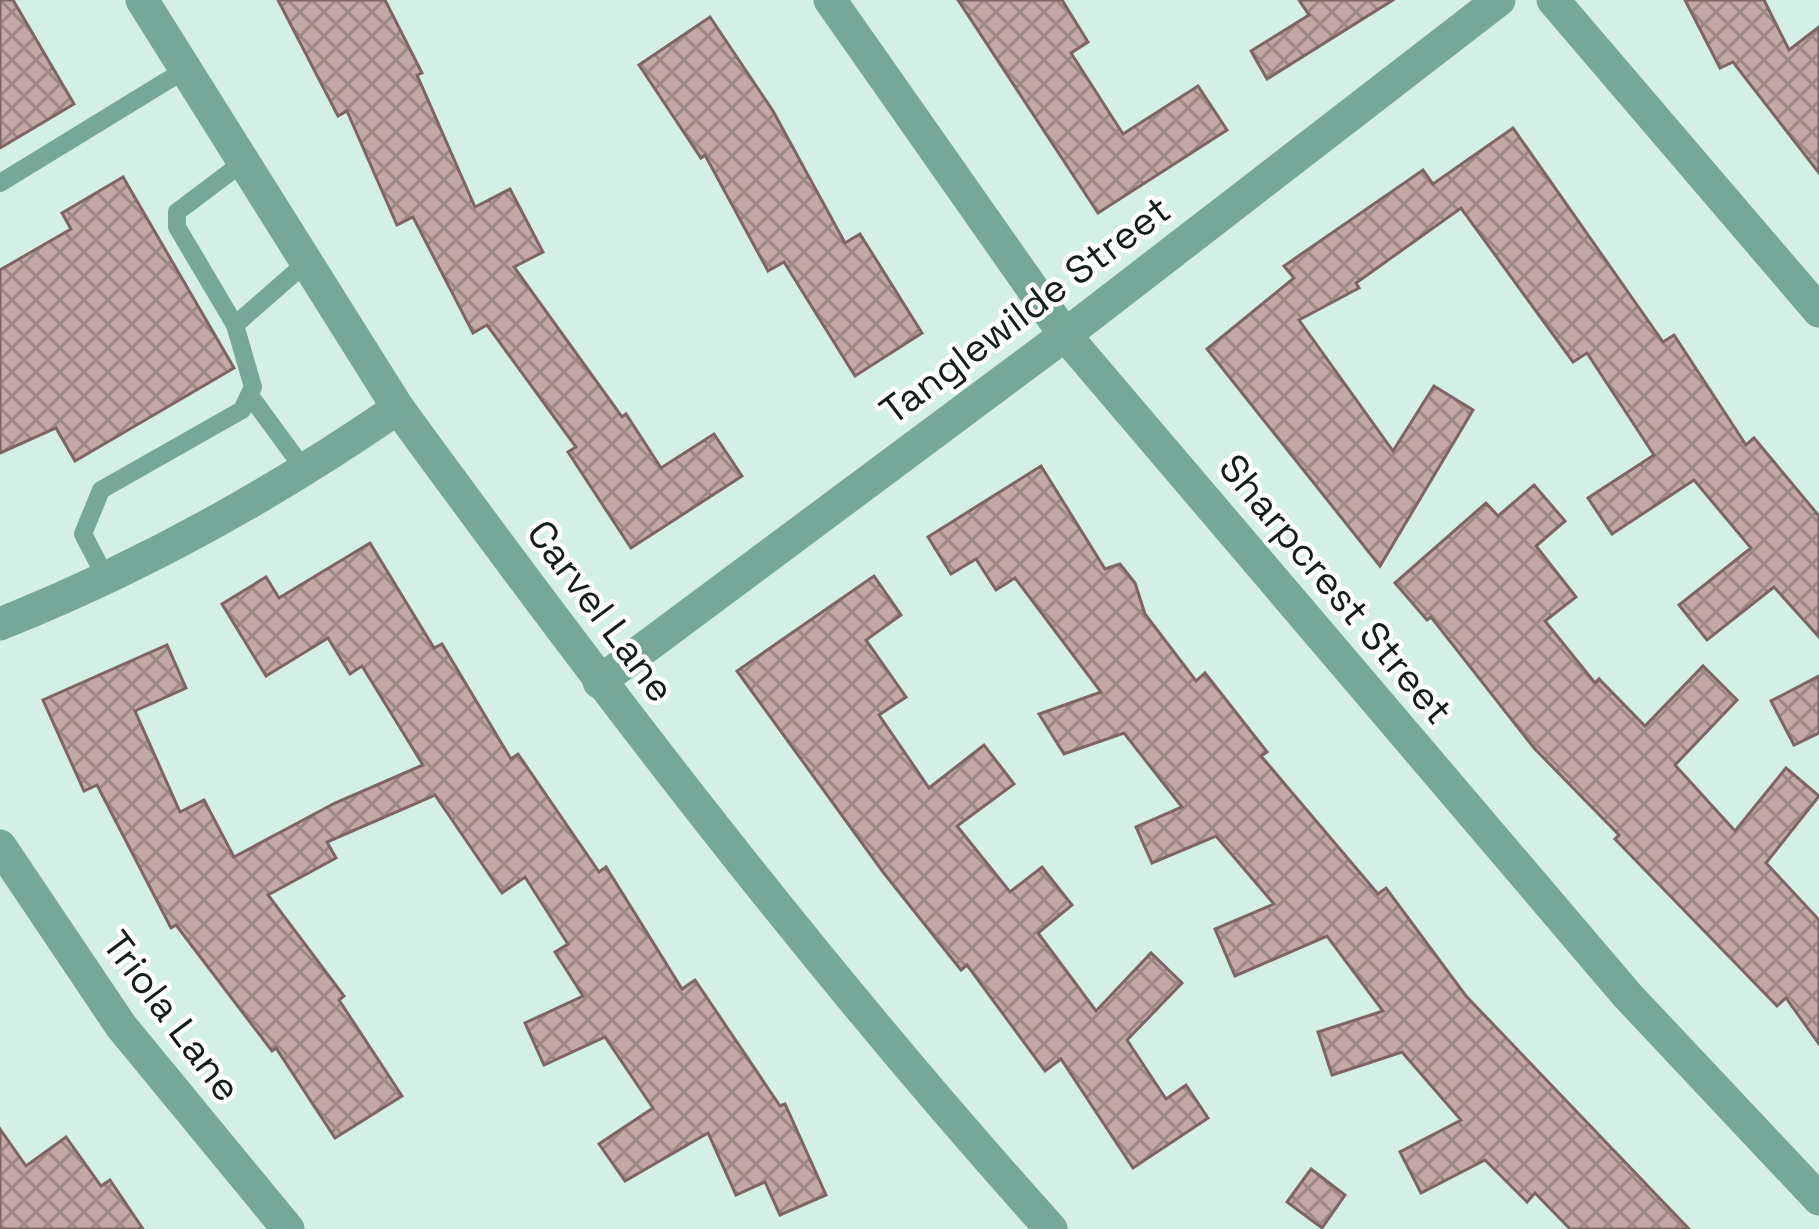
<svg xmlns="http://www.w3.org/2000/svg" width="1819" height="1229" font-family="'Space Grotesk',sans-serif">
<style>
.building{fill:url(#building-cross-hatch);stroke:#7e6563;stroke-width:3}
.lines{fill:none;stroke-linecap:round;stroke-linejoin:round}
.service{stroke:#77a798;stroke-width:18}
.minor{stroke:#77a798;stroke-width:33}
.tertiary{stroke:#77a798;stroke-width:33}
.labels{text-anchor:middle;dominant-baseline:central;stroke-width:9;stroke-linejoin:round;paint-order:stroke}
.street-label{font-size:39px;fill:#131e1b;stroke:#fff}
</style>
<defs>
<pattern id="building-cross-hatch" width="8" height="8" patternUnits="userSpaceOnUse" patternTransform="scale(3)"><rect width="8" height="8" fill="#c3a8a6"/><path d="M0 0l8 8M0 8l8-8" fill="none" stroke="#9d8886"/></pattern>
</defs>
<rect width="100%" height="100%" fill="#d3efe6"/>
<g class="building">
<polygon points="0,0 13,0 74,104 0,148"/>
<polygon points="278,0 385,0 422,73 417,75 475,207 510,189 543,252 514,267 622,417 626,414 661,468 714,434 742,476 631,548 568,452 576,447 487,325 473,333 413,217 397,225 347,111 338,116"/>
<polygon points="958,0 1062,0 1088,42 1071,53 1123,134 1198,86 1227,130 1098,213"/>
<polygon points="1299,0 1393,0 1267,79 1251,51 1309,15"/>
<polygon points="1685,0 1764,0 1789,50 1819,27 1819,173 1733,62 1720,68"/>
<polygon points="710,17 773,111 845,243 860,234 922,333 855,376 784,262 768,271 705,155 701,158 639,65"/>
<polygon points="1513,128 1663,342 1674,335 1746,445 1754,438 1819,516 1819,637 1774,587 1707,640 1679,605 1751,548 1694,480 1612,534 1588,498 1654,455 1587,353 1573,362 1461,208 1356,283 1359,288 1299,320 1393,451 1434,386 1473,410 1380,566 1207,349 1294,278 1284,266 1423,170 1433,184"/>
<polygon points="123,177 234,368 75,461 56,428 0,453 0,270 71,229 62,213"/>
<polygon points="1041,466 1105,569 1120,564 1135,583 1145,614 1196,681 1205,673 1267,752 1261,756 1378,894 1386,888 1466,996 1689,1229 1570,1229 1535,1193 1527,1202 1485,1160 1421,1193 1400,1152 1461,1120 1402,1052 1332,1075 1318,1032 1383,1011 1327,936 1235,976 1215,929 1274,904 1216,836 1152,863 1136,827 1182,807 1124,733 1064,754 1039,714 1101,692 1015,578 996,590 976,559 951,574 928,537"/>
<polygon points="1534,485 1565,521 1536,546 1576,597 1545,621 1595,683 1599,679 1645,726 1703,666 1737,700 1675,765 1735,831 1786,768 1819,796 1766,863 1819,920 1819,1044 1786,998 1777,1006 1615,839 1619,835 1534,748 1431,617 1427,620 1395,583 1486,503 1498,516"/>
<polygon points="370,543 434,648 442,644 511,759 518,754 599,872 606,867 682,989 695,980 780,1106 785,1104 826,1195 780,1215 765,1182 736,1195 708,1133 625,1181 599,1144 653,1108 605,1037 544,1065 525,1023 583,996 555,952 568,944 525,877 502,893 435,795 327,842 336,858 268,895 344,996 339,1000 402,1096 335,1138 276,1048 272,1051 176,925 171,928 97,785 84,791 43,700 167,645 186,688 135,711 180,812 204,800 234,857 335,803 423,765 362,666 350,674 328,638 266,676 222,604 266,577 279,598"/>
<polygon points="874,576 901,615 866,640 906,697 879,715 929,788 984,745 1014,784 957,826 1010,892 1042,867 1072,905 1038,933 1096,1011 1151,953 1182,983 1127,1040 1166,1099 1186,1085 1208,1118 1133,1168 1061,1059 1045,1071 967,965 961,970 883,872 737,671"/>
<polygon points="1819,676 1819,733 1794,745 1771,701"/>
<polygon points="0,1129 26,1166 66,1137 101,1186 110,1180 143,1229 0,1229"/>
<polygon points="1311,1169 1345,1195 1322,1228 1287,1202"/>
</g>
<g class="lines">
<g class="service">
<polyline points="0,183 183,71"/>
<polyline points="235,325 177,227 177,212 242,163"/>
<polyline points="251,397 306,472"/>
<polyline points="107,580 83,534 101,490 242,410 253,387 235,325 307,262"/>
</g>
<g class="minor">
<polyline points="830,0 1065,335 1627,995 1819,1199"/>
<polyline points="1553,0 1819,311"/>
<path d="M398,408C604,690 817,969 1051,1229"/>
<polyline points="599,682 1065,335 1499,0"/>
</g>
<g class="tertiary">
<path d="M0,624C143,567 272,495 398,408L142,0"/>
<polyline points="0,846 121,1026 288,1229"/>
</g>
</g>
<g class="labels">
<g class="street-label">
<text transform="translate(1025 310) rotate(-37)">Tanglewilde Street</text>
<text transform="translate(1336 589) rotate(50)">Sharpcrest Street</text>
<text transform="translate(601 611) rotate(53)">Carvel Lane</text>
<text transform="translate(172 1016) rotate(53)">Triola Lane</text>
</g>
</g>
</svg>
